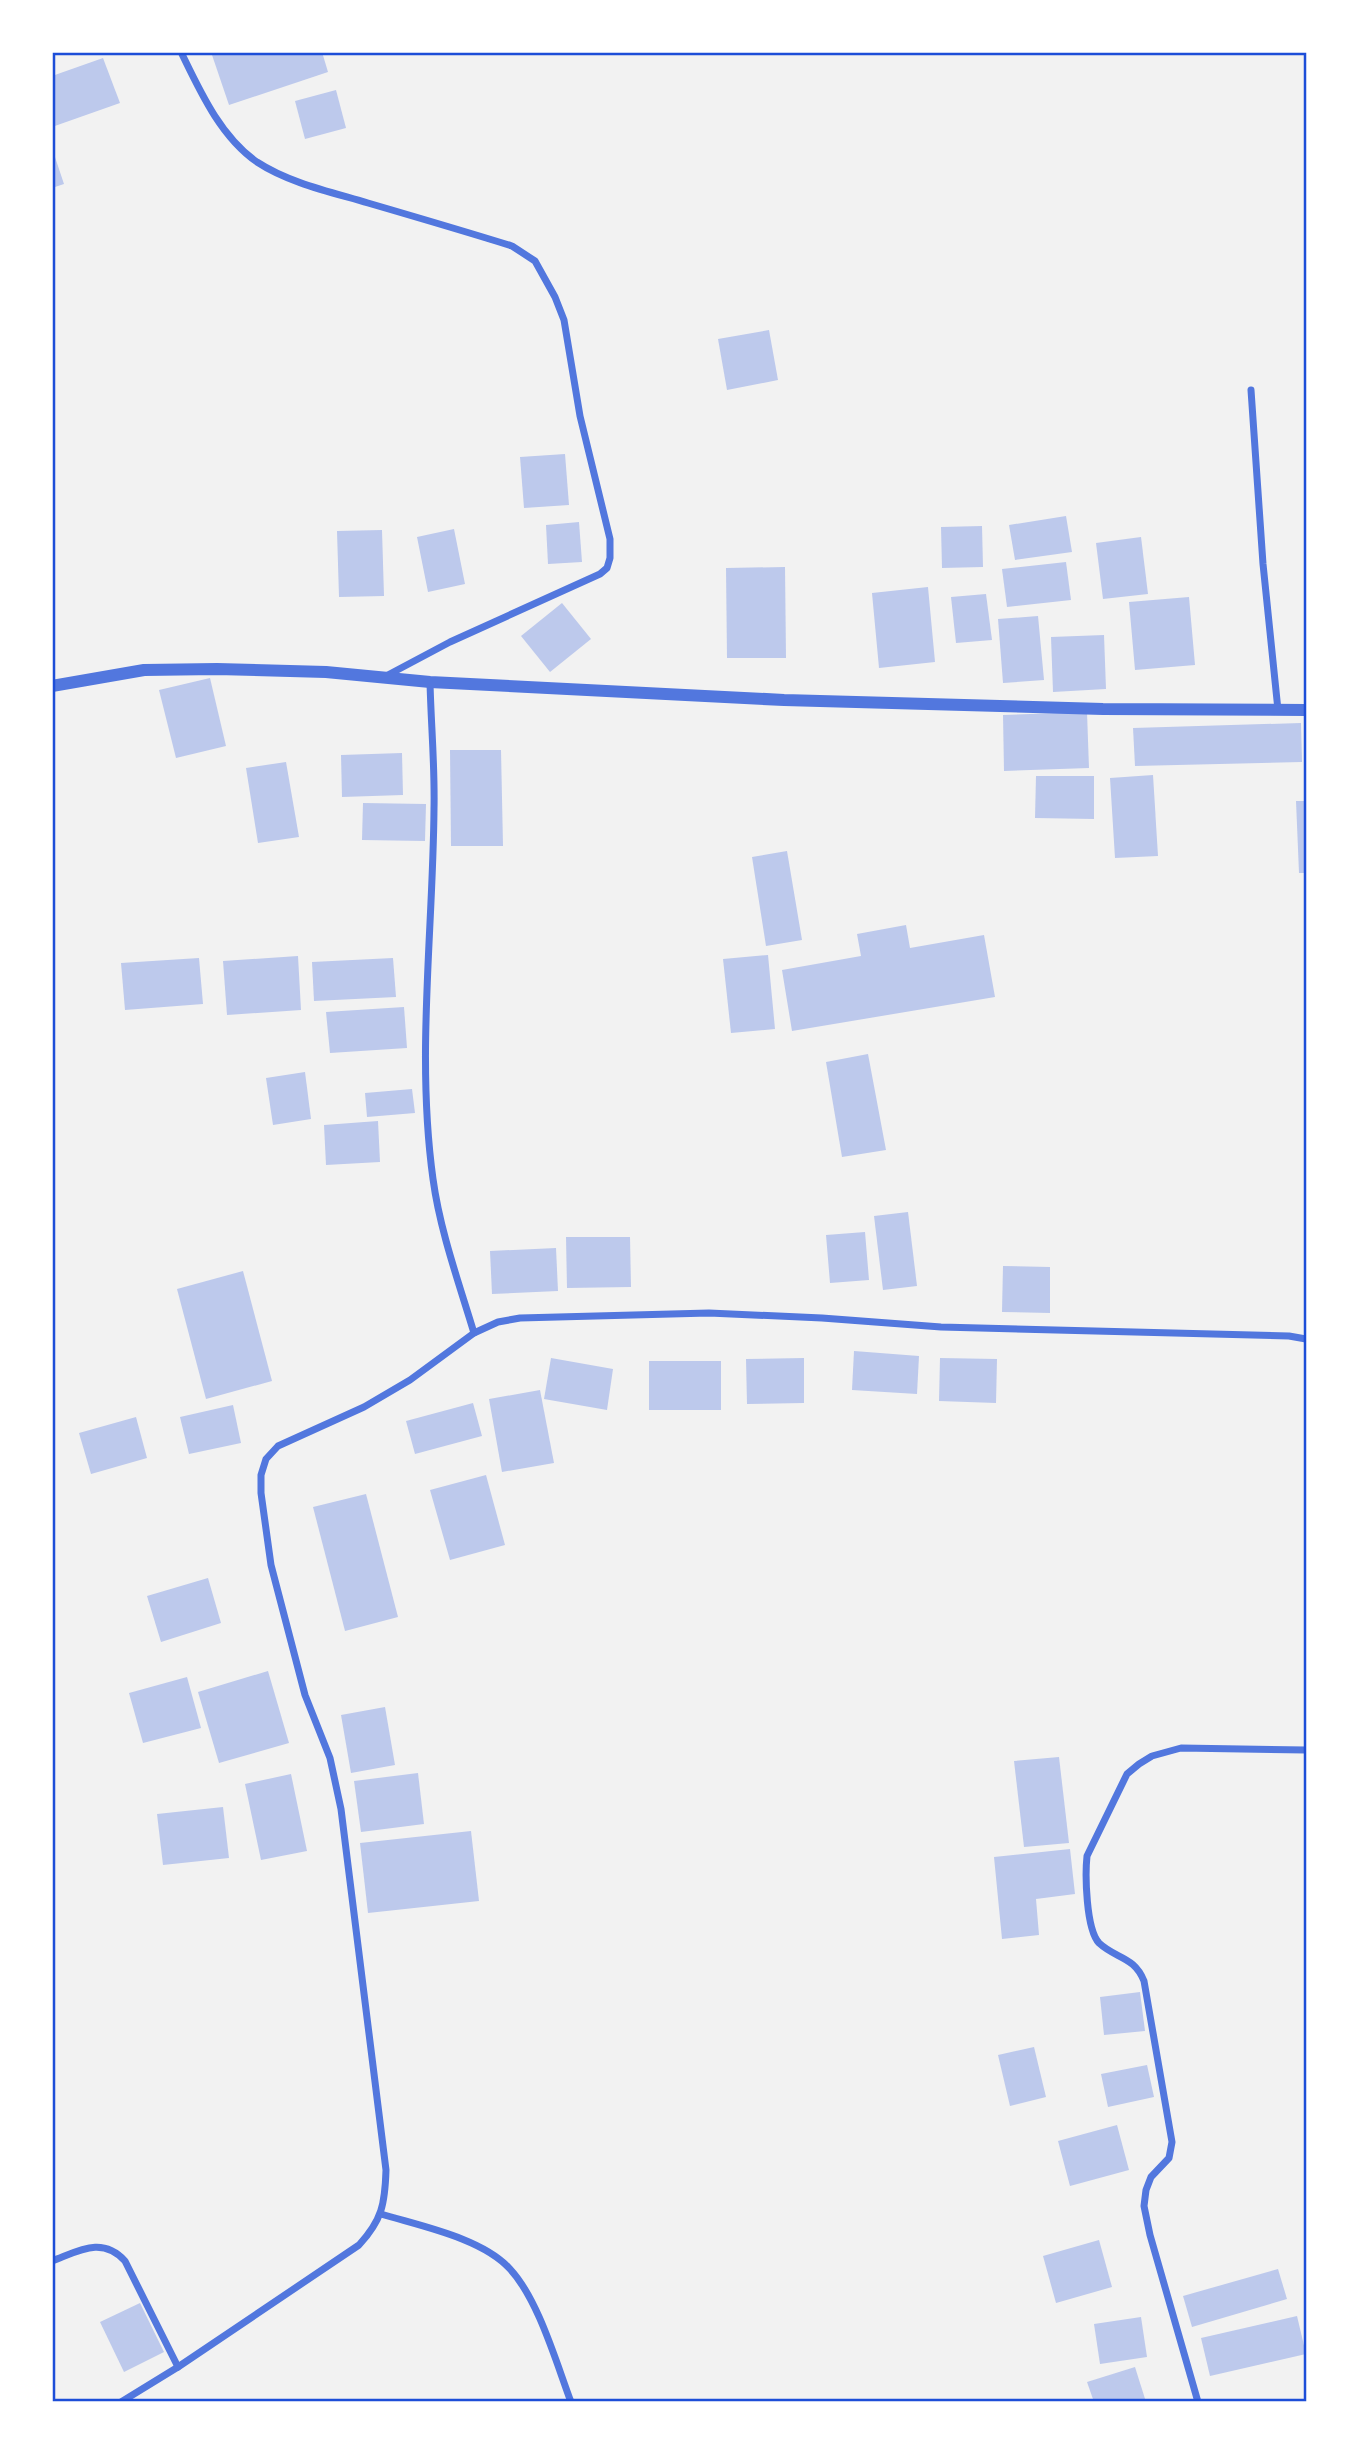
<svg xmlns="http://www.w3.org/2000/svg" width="1359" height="2454" font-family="'Archivo Narrow',sans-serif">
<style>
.building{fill:#bdc9ec}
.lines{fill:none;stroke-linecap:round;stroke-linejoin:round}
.minor{stroke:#5277de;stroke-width:7}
.tertiary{stroke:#5277de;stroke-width:12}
.neatline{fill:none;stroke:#1d4ed8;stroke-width:2.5}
</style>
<rect width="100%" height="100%" fill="#f2f2f2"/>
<g class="building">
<polygon points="211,52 322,52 328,72 229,105"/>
<polygon points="103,58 120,103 52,127 52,76"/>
<polygon points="336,90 346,128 305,139 295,101"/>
<polygon points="52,148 64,184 52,188"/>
<polygon points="769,330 778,380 727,390 718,339"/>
<polygon points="565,454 569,505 524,508 520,457"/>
<polygon points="1066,516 1072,552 1015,560 1009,525"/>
<polygon points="579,522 582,562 548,564 546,525"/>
<polygon points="982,526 983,567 942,568 941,527"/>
<polygon points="454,529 465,584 428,592 417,537"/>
<polygon points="382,530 384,596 339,597 337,531"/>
<polygon points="1141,537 1148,594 1103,599 1096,543"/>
<polygon points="1066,562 1071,600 1007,607 1002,569"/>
<polygon points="785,567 786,658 727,658 726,568"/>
<polygon points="928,587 935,662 879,668 872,593"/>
<polygon points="986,594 992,640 956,643 951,597"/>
<polygon points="1189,597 1195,665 1135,670 1129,602"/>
<polygon points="562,603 591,639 550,672 521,636"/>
<polygon points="1038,616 1044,680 1003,683 998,619"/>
<polygon points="1104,635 1106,689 1053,692 1051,637"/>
<polygon points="210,678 226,746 176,758 159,690"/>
<polygon points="1087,712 1089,768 1004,771 1003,715"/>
<polygon points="1301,723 1302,762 1135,766 1133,728"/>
<polygon points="450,750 501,750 503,846 451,846"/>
<polygon points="402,753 403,795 342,797 341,755"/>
<polygon points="286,762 299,837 258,843 246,768"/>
<polygon points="1153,775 1158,856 1115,858 1110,778"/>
<polygon points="1036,776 1094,776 1094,819 1035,818"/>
<polygon points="1296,801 1306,801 1306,873 1299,873"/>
<polygon points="363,803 426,804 425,841 362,840"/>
<polygon points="787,851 802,940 766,946 752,857"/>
<polygon points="906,925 910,948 984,935 995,997 792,1031 782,970 861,956 857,934"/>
<polygon points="768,955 775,1029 731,1033 723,959"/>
<polygon points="298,956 301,1010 227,1015 223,961"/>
<polygon points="199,958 203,1004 125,1010 121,963"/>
<polygon points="393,958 396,997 314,1001 312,962"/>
<polygon points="404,1007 407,1048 330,1053 326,1012"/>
<polygon points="868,1054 886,1150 842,1157 826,1062"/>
<polygon points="305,1072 311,1119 273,1125 266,1078"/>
<polygon points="412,1089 415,1113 367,1117 365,1093"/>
<polygon points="378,1121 380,1162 326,1165 324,1125"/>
<polygon points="908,1212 917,1286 883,1290 874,1216"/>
<polygon points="865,1232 869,1280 830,1283 826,1235"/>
<polygon points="566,1237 630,1237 631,1287 567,1288"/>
<polygon points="556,1248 558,1291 492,1294 490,1251"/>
<polygon points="1003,1266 1050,1267 1050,1313 1002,1312"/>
<polygon points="243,1271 272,1381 206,1399 177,1289"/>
<polygon points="854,1351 919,1356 917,1394 852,1390"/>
<polygon points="551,1358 613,1369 607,1410 544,1399"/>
<polygon points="804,1358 804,1403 747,1404 746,1359"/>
<polygon points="940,1358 997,1359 996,1403 939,1401"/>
<rect x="649" y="1361" width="72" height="49"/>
<polygon points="540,1390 554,1463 502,1472 489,1399"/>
<polygon points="473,1403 482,1436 415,1454 406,1421"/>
<polygon points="233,1405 241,1443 189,1454 180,1417"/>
<polygon points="136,1417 147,1458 91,1474 79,1433"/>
<polygon points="486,1475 505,1545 450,1560 430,1490"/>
<polygon points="366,1494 398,1617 345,1631 313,1507"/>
<polygon points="208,1578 221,1623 161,1642 147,1596"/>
<polygon points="268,1671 289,1743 219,1763 198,1692"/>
<polygon points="187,1677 201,1728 143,1743 129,1693"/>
<polygon points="385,1707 395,1765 351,1773 341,1715"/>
<polygon points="1059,1757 1069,1843 1024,1847 1014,1761"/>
<polygon points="418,1773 424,1824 361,1832 354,1781"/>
<polygon points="291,1774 307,1851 261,1860 245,1784"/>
<polygon points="223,1807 229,1858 163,1865 157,1814"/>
<polygon points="471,1831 479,1901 368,1913 360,1843"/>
<polygon points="1070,1849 1075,1894 1036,1899 1039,1935 1002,1939 994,1857"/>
<polygon points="1140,1992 1145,2031 1104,2035 1100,1997"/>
<polygon points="1034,2047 1046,2097 1010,2106 998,2055"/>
<polygon points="1147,2065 1154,2097 1108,2107 1101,2074"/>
<polygon points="1117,2125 1129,2170 1070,2186 1058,2141"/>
<polygon points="1099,2240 1112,2287 1056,2303 1043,2256"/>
<polygon points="1278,2269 1287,2299 1192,2327 1183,2296"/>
<polygon points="140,2303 164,2352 124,2372 100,2322"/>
<polygon points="1297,2316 1306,2354 1210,2376 1201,2338"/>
<polygon points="1141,2317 1147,2357 1100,2364 1094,2324"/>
<polygon points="1135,2367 1146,2402 1094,2402 1087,2382"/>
</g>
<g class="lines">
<g class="minor">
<path d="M181,52C200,91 220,136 257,162C289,183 331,192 368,203C416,217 464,231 512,246L535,261L555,297L564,320L580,416L610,539V558L607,568L600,574L450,642L386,676"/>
<polyline points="1251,390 1263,564 1278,710"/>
<path d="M430,682C431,725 435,767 434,809C433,932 416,1057 433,1179C440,1231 459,1283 474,1333"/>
<path d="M381,2214C420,2226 482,2238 510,2269C538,2299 556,2362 571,2402"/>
<path d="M52,2261C79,2251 102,2236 125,2261L178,2367"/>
<path d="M121,2402L178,2367L359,2245C382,2220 385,2204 386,2170L341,1809L330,1758L305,1695L271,1565L261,1493V1475L266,1459L278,1446L364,1407L410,1380L474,1333L498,1322L520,1318L709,1313L822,1318L941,1327L1289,1336L1306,1339"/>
<path d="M1198,2402L1150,2235L1144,2206L1146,2190L1151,2177L1169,2158L1172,2142L1144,1981C1134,1956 1116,1959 1099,1943C1086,1929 1085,1875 1087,1856L1127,1774L1139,1764L1152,1756L1181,1748L1306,1750"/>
</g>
<polyline class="tertiary" points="52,686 144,670 217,669 326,672 430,682 784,700 1103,709 1306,710"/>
</g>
<rect width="1359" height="2454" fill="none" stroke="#ffffff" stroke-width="108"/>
<rect x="54" y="54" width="1251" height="2346" class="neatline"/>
</svg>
